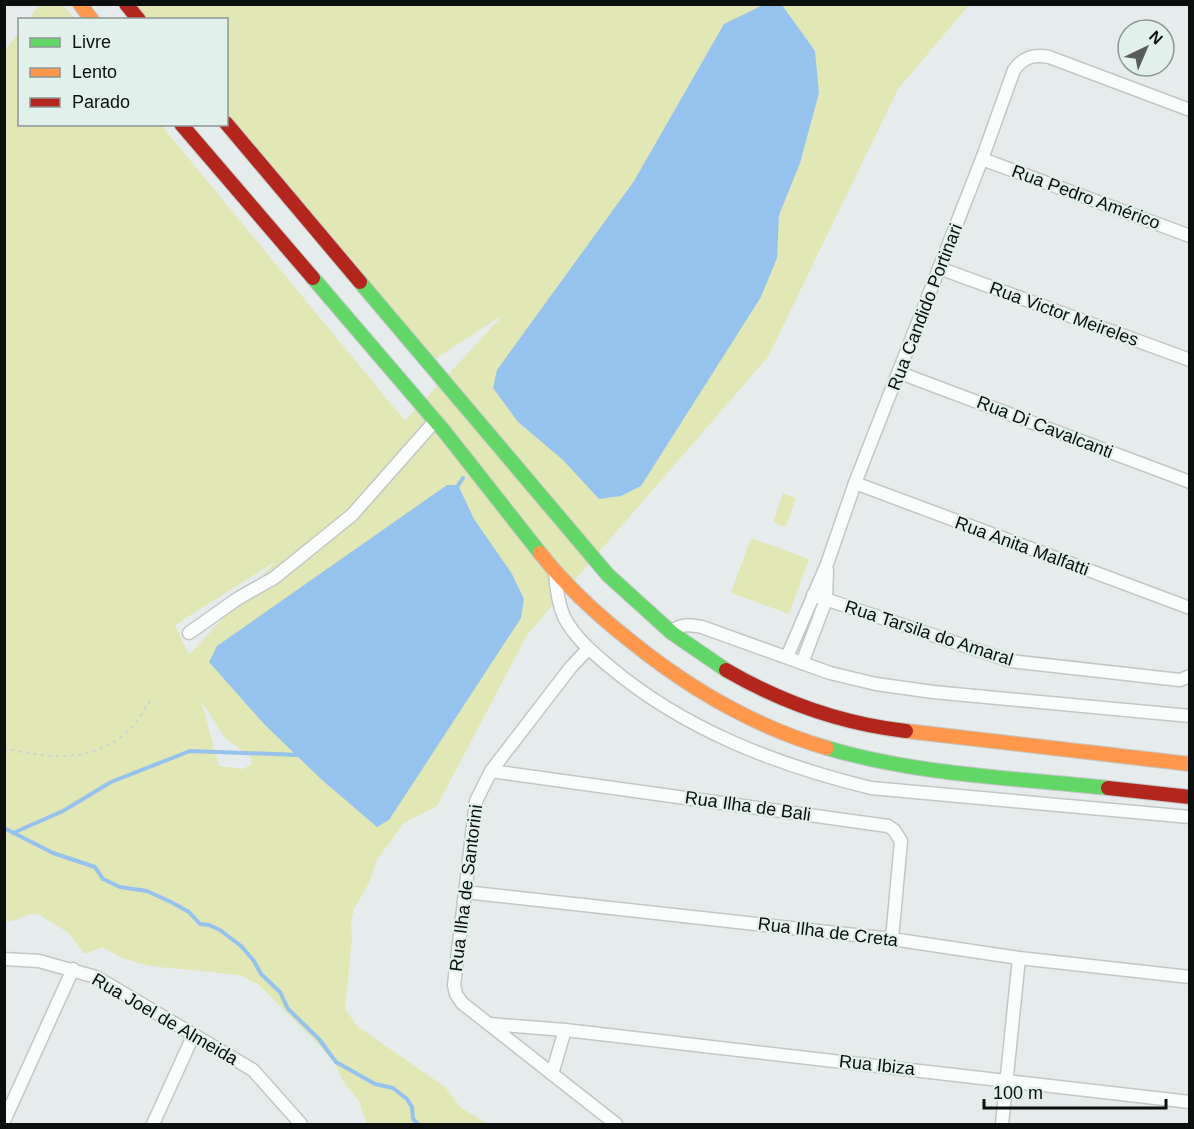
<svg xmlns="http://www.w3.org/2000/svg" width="1194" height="1129" font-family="Arial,sans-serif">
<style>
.green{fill:#e2e7b6;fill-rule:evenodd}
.water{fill:#95c3ee}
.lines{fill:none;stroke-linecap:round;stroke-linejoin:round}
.stream{stroke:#95c3ee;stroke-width:4}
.street-casing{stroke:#c2c7c6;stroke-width:15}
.fast-casing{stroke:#c2c7c6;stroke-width:16}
.slow-casing{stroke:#c2c7c6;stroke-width:16}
.jam-casing{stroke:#c2c7c6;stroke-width:16}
.path{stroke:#cfd2d1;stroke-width:2;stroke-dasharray:3 4.5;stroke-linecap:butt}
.street{stroke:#fbfcfc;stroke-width:12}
.fast{stroke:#63d668;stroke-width:14}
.slow{stroke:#ff974d;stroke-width:14}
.jam{stroke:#b3261e;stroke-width:14}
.labels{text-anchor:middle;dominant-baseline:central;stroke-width:4.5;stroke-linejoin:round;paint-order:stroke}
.street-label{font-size:18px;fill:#0b100f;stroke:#e2f0ec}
</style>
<rect width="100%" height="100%" fill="#e6eceb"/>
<g class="green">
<polygon points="40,4 63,5 75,19 29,19"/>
<path d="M125,5H969L898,89L768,357L527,635L437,806L404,823L376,861L370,881L354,909L351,922L352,938L345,1009L357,1026L445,1087L461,1108L488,1124H367L359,1101L344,1083L336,1066L322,1048L259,985L240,975L159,967L138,963L120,957L103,947L84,954L70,934L40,915L31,914L12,921H5L4,52L19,32L20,124L161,125L405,421L504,314L429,363L227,124L226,20L138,19ZM276,561L189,655L175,625ZM201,700L224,737L251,758L252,764L243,769L219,766Z"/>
<polygon points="783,493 796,498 786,527 773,522"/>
<polygon points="751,538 809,559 789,614 731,593"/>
</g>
<g class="water">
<polygon points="765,4 782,5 815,51 819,93 800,163 779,215 777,258 761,297 641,486 621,496 599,499 563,460 518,422 493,388 497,370 634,181 724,24"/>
<polygon points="447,485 458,485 474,519 512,574 524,599 521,618 389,820 377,827 322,780 264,724 209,662 217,646"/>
</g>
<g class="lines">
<g class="stream">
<polyline points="457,487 463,478"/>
<polyline points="4,828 53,853 95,867 103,879 120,887 147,891 171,902 189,912 200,924 209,925 220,930 241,946 254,961 261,974 280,992 288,1009 319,1039 336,1062 375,1084 393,1088 407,1099 412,1107 413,1119 418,1124"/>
<polyline points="13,833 63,811 111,782 190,751 300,755"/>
</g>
<g class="street-casing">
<g id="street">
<polyline points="982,159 1190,236"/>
<polyline points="939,268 1190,360"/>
<polyline points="900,373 1190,482"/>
<polyline points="855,483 1190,608"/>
<path d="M555,572C556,587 558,603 564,617C575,638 592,652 610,667C685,730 777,765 871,788L1190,817"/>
<polyline points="813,595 1010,661 1180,680 1190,676"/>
<path d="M670,632C681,624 689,624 702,627L830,673L876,684L933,692L1190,716"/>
<polyline points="189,633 237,599 274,578 352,515 435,421"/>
<polyline points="588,649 571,667 491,771 476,801 454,985 456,994 462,1003 616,1124"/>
<path d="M787,657L827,564L855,483L982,159L1014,70C1023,57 1034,54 1049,57L1190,110"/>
<polyline points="802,663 826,600 827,570"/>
<polyline points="491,771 888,826 894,830 901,841 892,939"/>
<polyline points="465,892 892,939 1019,958 1190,977"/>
<polyline points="4,959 39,961 96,977 253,1070 301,1124"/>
<polyline points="489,1024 565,1030 552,1074"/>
<polyline points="565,1030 1190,1102"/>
<polyline points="4,1121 73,969"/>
<polyline points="153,1124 194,1034"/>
<polyline points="1002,1124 1019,958"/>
</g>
</g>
<g class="fast-casing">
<g id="fast">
<polyline points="313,278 444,431 540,553"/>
<polyline points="360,282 608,575 672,633 726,670"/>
<path d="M827,748C918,775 1015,778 1108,788"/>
</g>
</g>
<g class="slow-casing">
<g id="slow">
<polyline points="80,4 92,20"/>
<path d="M540,553C566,586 594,612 628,639C688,688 752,726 827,748"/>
<polyline points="906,731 1190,764"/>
</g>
</g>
<g class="jam-casing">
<g id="jam">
<polyline points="126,4 139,20"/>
<polyline points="226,123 360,282"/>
<polyline points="181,124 313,278"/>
<path d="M726,670C781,702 843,724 906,731"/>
<polyline points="1108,788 1190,797"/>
</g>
</g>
<path class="path" d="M4,748C44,758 87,763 121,737C134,728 142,713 150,701"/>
<use href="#street" class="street"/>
<use href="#fast" class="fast"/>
<use href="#slow" class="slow"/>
<use href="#jam" class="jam"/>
</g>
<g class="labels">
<g class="street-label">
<text transform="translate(1086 197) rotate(20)">Rua Pedro Américo</text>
<text transform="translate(925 307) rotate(-69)">Rua Candido Portinari</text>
<text transform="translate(1064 314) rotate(20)">Rua Victor Meireles</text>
<text transform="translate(1045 427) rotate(21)">Rua Di Cavalcanti</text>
<text transform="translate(1022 546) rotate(20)">Rua Anita Malfatti</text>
<text transform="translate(929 633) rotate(18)">Rua Tarsila do Amaral</text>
<text transform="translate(748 806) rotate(8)">Rua Ilha de Bali</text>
<text transform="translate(466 888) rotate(-83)">Rua Ilha de Santorini</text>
<text transform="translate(828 932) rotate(7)">Rua Ilha de Creta</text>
<text transform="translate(165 1019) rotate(30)">Rua Joel de Almeida</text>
<text transform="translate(877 1065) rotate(6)">Rua Ibiza</text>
</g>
</g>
<rect width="1194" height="1129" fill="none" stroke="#0b100f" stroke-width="12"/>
<rect x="18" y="18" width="210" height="108" fill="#e2f0ec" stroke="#8c9694" stroke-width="1.5"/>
<rect x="30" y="38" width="30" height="9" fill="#63d668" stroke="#8c9694" stroke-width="1.5"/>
<text x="72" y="48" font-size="18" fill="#0b100f">Livre</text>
<rect x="30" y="68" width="30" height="9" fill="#ff974d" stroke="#8c9694" stroke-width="1.5"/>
<text x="72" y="78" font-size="18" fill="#0b100f">Lento</text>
<rect x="30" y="98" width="30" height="9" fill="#b3261e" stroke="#8c9694" stroke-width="1.5"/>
<text x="72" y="108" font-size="18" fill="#0b100f">Parado</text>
<g transform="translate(1146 48) rotate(44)"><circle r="28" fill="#e2f0ec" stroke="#8c9694" stroke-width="1.5"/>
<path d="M0-4.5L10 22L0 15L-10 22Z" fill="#585d5c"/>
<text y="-9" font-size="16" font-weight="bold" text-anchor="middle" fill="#0b100f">N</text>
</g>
<path d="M984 1099v9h182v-9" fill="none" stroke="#0b100f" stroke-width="3"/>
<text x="993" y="1099" font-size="18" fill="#0b100f" stroke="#e2f0ec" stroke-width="4.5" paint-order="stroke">100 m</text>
</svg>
